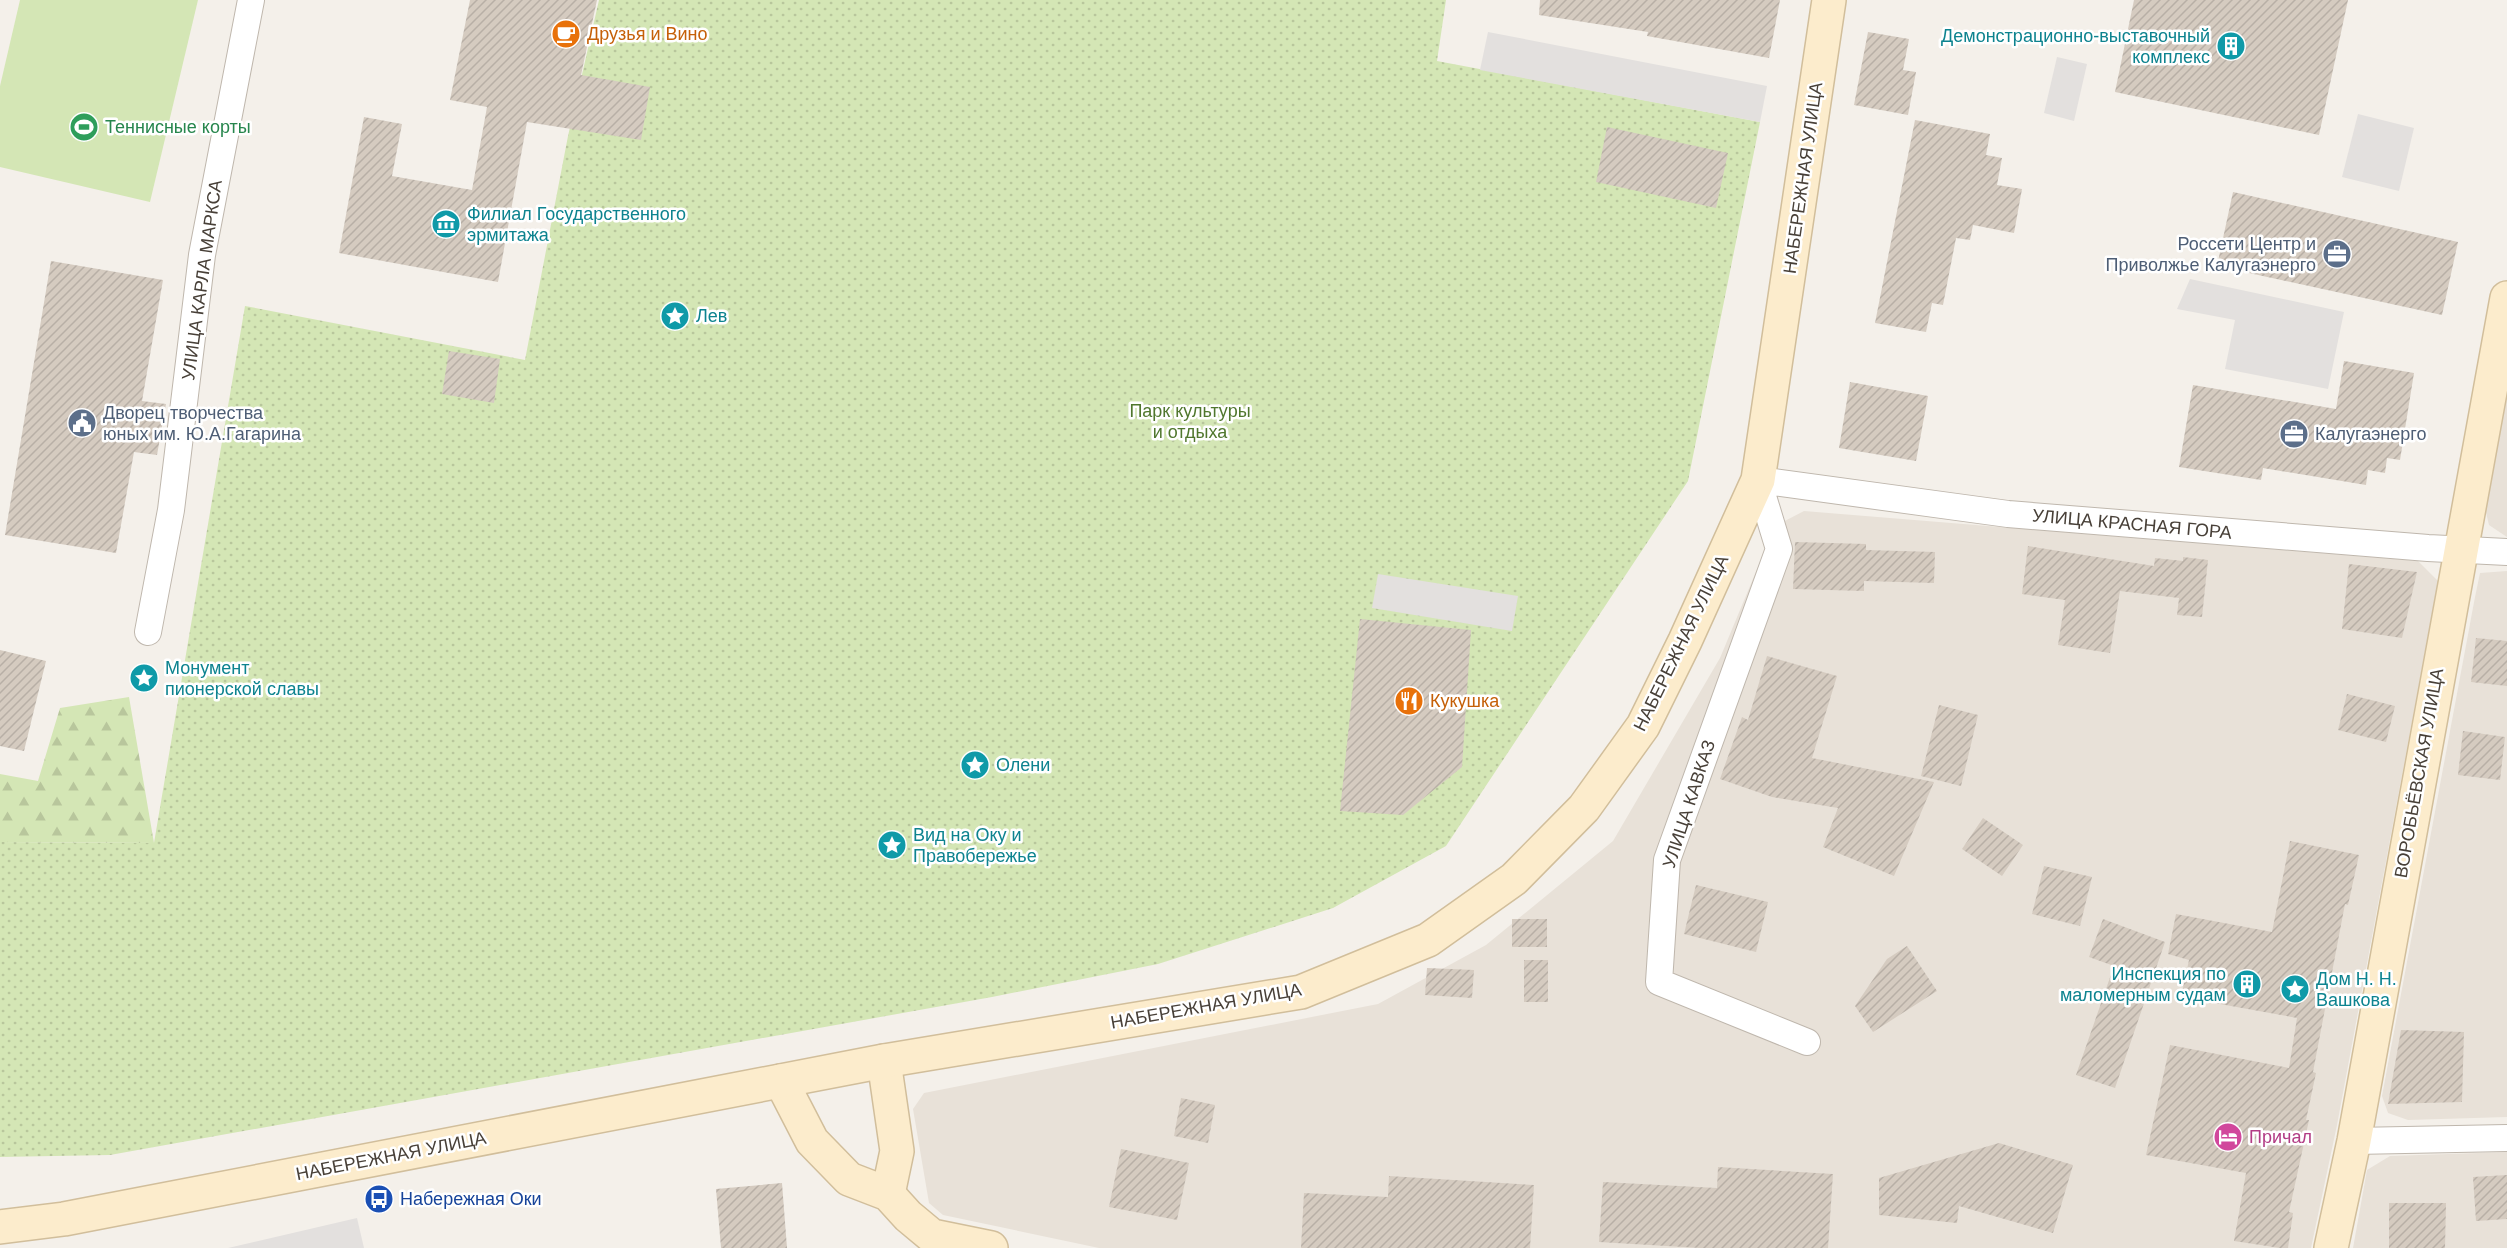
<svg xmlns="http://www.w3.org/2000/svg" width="2507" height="1248" font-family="Helvetica,sans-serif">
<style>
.residential{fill:#e8e1d8}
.green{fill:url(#green-dots)}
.forest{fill:url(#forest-firs)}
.pitch{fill:#d4e6b5}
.parking{fill:#e3e0de}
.building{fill:url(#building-hatch)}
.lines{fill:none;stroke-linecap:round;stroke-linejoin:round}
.street-casing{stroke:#bfb7ad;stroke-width:28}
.secondary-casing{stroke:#d1be9b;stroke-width:36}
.street{stroke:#fff;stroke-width:26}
.secondary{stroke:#fceccc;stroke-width:33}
.labels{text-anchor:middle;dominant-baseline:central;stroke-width:5;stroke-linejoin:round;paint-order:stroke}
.food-label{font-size:18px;fill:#c56008;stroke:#fff;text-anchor:start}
.culture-label{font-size:18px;fill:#0d838f;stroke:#fff;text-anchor:start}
.leisure-label{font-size:18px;fill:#27864d;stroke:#fff;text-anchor:start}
.street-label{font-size:18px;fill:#484038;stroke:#fff}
.service-label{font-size:18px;fill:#4e5e75;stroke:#fff;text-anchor:start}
.park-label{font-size:18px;fill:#50772e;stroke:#fff}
.hotel-label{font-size:18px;fill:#b23c85;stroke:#fff;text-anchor:start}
.transit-label{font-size:18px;fill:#164399;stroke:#fff;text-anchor:start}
</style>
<defs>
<pattern id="green-dots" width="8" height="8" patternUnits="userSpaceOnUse" patternTransform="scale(1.5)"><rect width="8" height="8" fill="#d4e6b5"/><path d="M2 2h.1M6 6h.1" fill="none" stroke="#b8c69c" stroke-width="1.8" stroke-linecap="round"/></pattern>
<pattern id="forest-firs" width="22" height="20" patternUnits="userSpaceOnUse" patternTransform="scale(1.5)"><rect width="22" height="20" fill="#d4e6b5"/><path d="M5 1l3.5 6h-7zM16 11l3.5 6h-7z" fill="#b8c69c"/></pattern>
<pattern id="building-hatch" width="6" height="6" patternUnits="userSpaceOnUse" patternTransform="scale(1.5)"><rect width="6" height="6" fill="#d5cbc0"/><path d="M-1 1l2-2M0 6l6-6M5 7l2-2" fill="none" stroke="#b8afa6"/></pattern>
</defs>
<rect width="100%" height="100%" fill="#f4f0ea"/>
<g class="residential">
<polygon points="2507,373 2507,537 2489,525 2483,500"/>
<polygon points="1804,511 2418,561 2438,581 2337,1125 2311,1248 1099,1248 943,1215 929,1203 913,1109 924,1093 1378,1004 1486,945 1613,841 1720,658 1775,526"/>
<polygon points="2507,571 2507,1117 2408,1120 2388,1113 2382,1096 2475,597 2480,573"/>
<polygon points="2507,1152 2507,1248 2353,1248 2367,1170 2390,1156"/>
</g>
<polygon class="green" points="599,0 1446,0 1437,61 1760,122 1688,481 1446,846 1333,908 1158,964 992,997 110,1155 0,1157 0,842 154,843 245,306 525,360 568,136"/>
<polygon class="forest" points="129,697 154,843 0,842 0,774 38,781 60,708"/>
<polygon class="pitch" points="20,0 198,0 150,202 0,167 0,86"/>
<g class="parking">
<polygon points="1488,32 1767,86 1760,122 1480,70"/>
<polygon points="2057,57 2087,64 2074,121 2044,113"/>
<polygon points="2358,114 2414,128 2399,191 2342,177"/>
<polygon points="2190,279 2344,312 2328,389 2225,369 2235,320 2177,309"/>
<polygon points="1378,574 1518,596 1512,631 1372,608"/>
<polygon points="357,1218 364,1248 228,1248"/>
</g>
<g class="building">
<polygon points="470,0 597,0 581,75 650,87 641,140 527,122 498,282 339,253 364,117 402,124 392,176 472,190 487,107 450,100"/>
<polygon points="1540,0 1780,0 1769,58 1647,36 1648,32 1539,15"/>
<polygon points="2134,0 2348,0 2319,135 2115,92"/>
<polygon points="1868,32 1909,39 1903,70 1916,72 1908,115 1854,105"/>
<polygon points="1915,120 1990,134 1986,155 2002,158 1997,185 2022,189 2014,233 1973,225 1970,240 1956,238 1943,305 1932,303 1926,332 1875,323"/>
<polygon points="1607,127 1728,153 1716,208 1596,182"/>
<polygon points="2233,192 2458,242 2442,315 2217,266"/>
<polygon points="51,261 163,280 142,401 166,404 157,455 134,452 116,553 5,535"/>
<polygon points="449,351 500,359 494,403 442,394"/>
<polygon points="2344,361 2414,373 2400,460 2387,458 2385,473 2368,470 2366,485 2263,468 2261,480 2179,467 2193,385 2336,409"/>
<polygon points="1850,382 1928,396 1916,461 1839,448"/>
<polygon points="1795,542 1866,544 1866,550 1935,552 1934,583 1864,581 1864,591 1793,589"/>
<polygon points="2028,546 2154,566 2155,558 2183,561 2183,557 2208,560 2202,617 2177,615 2179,598 2120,591 2110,653 2058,645 2065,600 2022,594"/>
<polygon points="2349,564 2417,572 2402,638 2342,629"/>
<polygon points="1360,619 1471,630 1462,767 1403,815 1340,811"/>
<polygon points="2476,638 2507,641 2507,686 2471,682"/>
<polygon points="0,650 46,661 24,751 0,746"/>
<polygon points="1767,656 1837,676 1812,758 1934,782 1894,876 1823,847 1838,808 1772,797 1720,779 1742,717 1748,720"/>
<polygon points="2347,694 2395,706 2386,742 2338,730"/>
<polygon points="1939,705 1978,715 1961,786 1921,776"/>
<polygon points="2463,731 2505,737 2500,780 2458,775"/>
<polygon points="1983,818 2023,845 2002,876 1962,849"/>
<polygon points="2290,841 2359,855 2348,905 2345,904 2313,1072 2316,1073 2306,1120 2309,1120 2289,1212 2293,1213 2288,1248 2280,1248 2234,1241 2246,1173 2146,1155 2170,1045 2289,1068 2297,1018 2181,997 2189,960 2168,954 2176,914 2272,932"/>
<polygon points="2044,866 2092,877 2080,926 2032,914"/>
<polygon points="1696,885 1768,902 1756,952 1684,934"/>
<rect x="1512" y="919" width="35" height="28"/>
<polygon points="2103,919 2165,942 2115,1088 2076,1075 2114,966 2089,957"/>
<polygon points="1907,946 1937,991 1873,1032 1855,1006 1887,959"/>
<rect x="1524" y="960" width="24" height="42"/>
<polygon points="1427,968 1474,970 1472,998 1425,995"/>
<polygon points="2401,1030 2464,1032 2462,1102 2388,1104"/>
<polygon points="1181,1098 1215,1105 1208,1143 1174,1136"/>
<polygon points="1999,1143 2073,1165 2053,1233 1959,1206 1957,1223 1879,1215 1879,1178"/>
<polygon points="1121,1149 1189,1163 1177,1220 1109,1207"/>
<polygon points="1718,1167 1833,1174 1828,1248 1700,1248 1599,1242 1603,1182 1717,1188"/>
<polygon points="2507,1175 2507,1219 2476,1221 2473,1177"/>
<polygon points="1389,1176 1534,1185 1530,1248 1301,1248 1304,1193 1388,1197"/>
<polygon points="782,1183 787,1248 721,1248 716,1189"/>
<polygon points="2389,1203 2446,1203 2445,1248 2389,1248"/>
</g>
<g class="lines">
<g class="street-casing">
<g id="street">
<polyline points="148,632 171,510 202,255 251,0"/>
<polyline points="1807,1042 1659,982 1667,860 1779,549 1758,480 2008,514 2428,548 2507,552"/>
<polyline points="2354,1141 2507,1138"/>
</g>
</g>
<g class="secondary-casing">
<g id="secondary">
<polyline points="884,1061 897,1151 888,1194"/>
<polyline points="781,1081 812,1141 849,1179 888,1194 908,1216 932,1236 991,1248"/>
<polyline points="0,1227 64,1219 884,1061 1301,992 1428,940 1514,879 1584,808 1643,726 1685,641 1758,480 1829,0"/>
<polyline points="2331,1248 2354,1141 2507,298"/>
</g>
</g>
<use href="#street" class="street"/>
<use href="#secondary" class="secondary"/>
</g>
<defs>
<g id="cafe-disc" transform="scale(1.5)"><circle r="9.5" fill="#e8710a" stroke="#fff"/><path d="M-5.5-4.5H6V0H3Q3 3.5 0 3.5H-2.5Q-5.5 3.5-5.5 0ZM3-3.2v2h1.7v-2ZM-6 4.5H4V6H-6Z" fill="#fff"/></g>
<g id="building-disc" transform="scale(1.5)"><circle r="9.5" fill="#0f9aa8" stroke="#fff"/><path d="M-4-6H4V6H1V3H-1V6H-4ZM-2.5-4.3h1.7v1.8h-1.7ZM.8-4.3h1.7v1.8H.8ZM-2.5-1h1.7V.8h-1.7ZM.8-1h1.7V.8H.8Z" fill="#fff"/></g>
<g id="stadium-disc" transform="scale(1.5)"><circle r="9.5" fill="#2e9e5b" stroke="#fff"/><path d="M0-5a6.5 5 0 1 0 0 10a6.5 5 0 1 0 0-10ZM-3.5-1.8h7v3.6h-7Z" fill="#fff"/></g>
<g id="museum-disc" transform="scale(1.5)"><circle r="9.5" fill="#0f9aa8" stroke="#fff"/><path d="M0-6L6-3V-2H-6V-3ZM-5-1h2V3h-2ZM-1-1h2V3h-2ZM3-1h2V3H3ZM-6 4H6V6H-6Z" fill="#fff"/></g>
<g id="office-disc" transform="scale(1.5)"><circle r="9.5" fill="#5c6f8a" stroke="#fff"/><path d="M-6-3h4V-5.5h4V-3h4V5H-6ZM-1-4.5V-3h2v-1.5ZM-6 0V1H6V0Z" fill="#fff"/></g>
<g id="sight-disc" transform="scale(1.5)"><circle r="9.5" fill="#0f9aa8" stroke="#fff"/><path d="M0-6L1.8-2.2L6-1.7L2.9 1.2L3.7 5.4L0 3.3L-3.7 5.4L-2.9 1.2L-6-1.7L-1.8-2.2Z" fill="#fff"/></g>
<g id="civic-disc" transform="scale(1.5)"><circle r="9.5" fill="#5c6f8a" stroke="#fff"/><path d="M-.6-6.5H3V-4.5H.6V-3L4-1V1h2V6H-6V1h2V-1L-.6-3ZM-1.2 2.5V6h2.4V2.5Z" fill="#fff"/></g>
<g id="restaurant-disc" transform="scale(1.5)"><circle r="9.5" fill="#e8710a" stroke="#fff"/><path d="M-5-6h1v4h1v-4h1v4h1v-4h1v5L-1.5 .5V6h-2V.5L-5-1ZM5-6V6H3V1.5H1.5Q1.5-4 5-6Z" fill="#fff"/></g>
<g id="hotel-disc" transform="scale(1.5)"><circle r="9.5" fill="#d1479c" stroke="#fff"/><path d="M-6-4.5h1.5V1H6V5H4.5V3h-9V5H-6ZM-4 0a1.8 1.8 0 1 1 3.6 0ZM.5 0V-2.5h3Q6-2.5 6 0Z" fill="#fff"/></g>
<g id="bus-disc" transform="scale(1.5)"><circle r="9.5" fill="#1a4fb4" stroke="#fff"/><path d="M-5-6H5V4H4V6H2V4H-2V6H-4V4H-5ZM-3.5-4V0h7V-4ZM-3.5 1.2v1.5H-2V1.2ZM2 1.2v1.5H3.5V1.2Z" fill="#fff"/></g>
</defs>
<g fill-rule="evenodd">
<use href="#cafe-disc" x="566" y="34"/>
<use href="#building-disc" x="2231" y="46"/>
<use href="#stadium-disc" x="84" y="127"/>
<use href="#museum-disc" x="446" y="224"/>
<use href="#office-disc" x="2337" y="254"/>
<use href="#sight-disc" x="675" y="316"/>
<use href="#civic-disc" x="82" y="423"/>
<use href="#office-disc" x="2294" y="434"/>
<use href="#sight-disc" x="144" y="678"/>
<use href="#restaurant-disc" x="1409" y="701"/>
<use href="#sight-disc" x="975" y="765"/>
<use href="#sight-disc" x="892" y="845"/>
<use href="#building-disc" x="2247" y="984"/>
<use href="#sight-disc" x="2295" y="989"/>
<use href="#hotel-disc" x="2228" y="1137"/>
<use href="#bus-disc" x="379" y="1199"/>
</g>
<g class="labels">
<g class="food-label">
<text x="587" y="34">Друзья и Вино</text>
<text x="1430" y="701">Кукушка</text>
</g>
<g class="culture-label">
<text x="2210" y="36" text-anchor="end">Демонстрационно-выставочный<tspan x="2210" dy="21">комплекс</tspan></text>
<text x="467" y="214">Филиал Государственного<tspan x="467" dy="21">эрмитажа</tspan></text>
<text x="696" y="316">Лев</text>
<text x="165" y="668">Монумент<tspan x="165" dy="21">пионерской славы</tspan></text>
<text x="996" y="765">Олени</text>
<text x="913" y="835">Вид на Оку и<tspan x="913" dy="21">Правобережье</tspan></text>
<text x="2226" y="974" text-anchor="end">Инспекция по<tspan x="2226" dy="21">маломерным судам</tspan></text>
<text x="2316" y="979">Дом Н. Н.<tspan x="2316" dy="21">Вашкова</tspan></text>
</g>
<g class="leisure-label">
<text x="105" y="127">Теннисные корты</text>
</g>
<g class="street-label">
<text transform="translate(1803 178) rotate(-82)">НАБЕРЕЖНАЯ УЛИЦА</text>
<text transform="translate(202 280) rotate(-82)">УЛИЦА КАРЛА МАРКСА</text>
<text transform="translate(2132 524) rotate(5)">УЛИЦА КРАСНАЯ ГОРА</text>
<text transform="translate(1681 643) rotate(-64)">НАБЕРЕЖНАЯ УЛИЦА</text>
<text transform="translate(2419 773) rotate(-80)">ВОРОБЬЁВСКАЯ УЛИЦА</text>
<text transform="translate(1689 804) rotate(-72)">УЛИЦА КАВКАЗ</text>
<text transform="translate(1206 1006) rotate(-10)">НАБЕРЕЖНАЯ УЛИЦА</text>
<text transform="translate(391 1156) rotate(-11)">НАБЕРЕЖНАЯ УЛИЦА</text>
</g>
<g class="service-label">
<text x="2316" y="244" text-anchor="end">Россети Центр и<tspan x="2316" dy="21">Приволжье Калугаэнерго</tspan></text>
<text x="103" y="413">Дворец творчества<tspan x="103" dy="21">юных им. Ю.А.Гагарина</tspan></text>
<text x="2315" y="434">Калугаэнерго</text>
</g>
<g class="park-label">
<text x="1190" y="411">Парк культуры<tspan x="1190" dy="21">и отдыха</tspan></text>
</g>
<g class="hotel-label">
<text x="2249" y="1137">Причал</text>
</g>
<g class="transit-label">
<text x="400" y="1199">Набережная Оки</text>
</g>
</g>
</svg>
